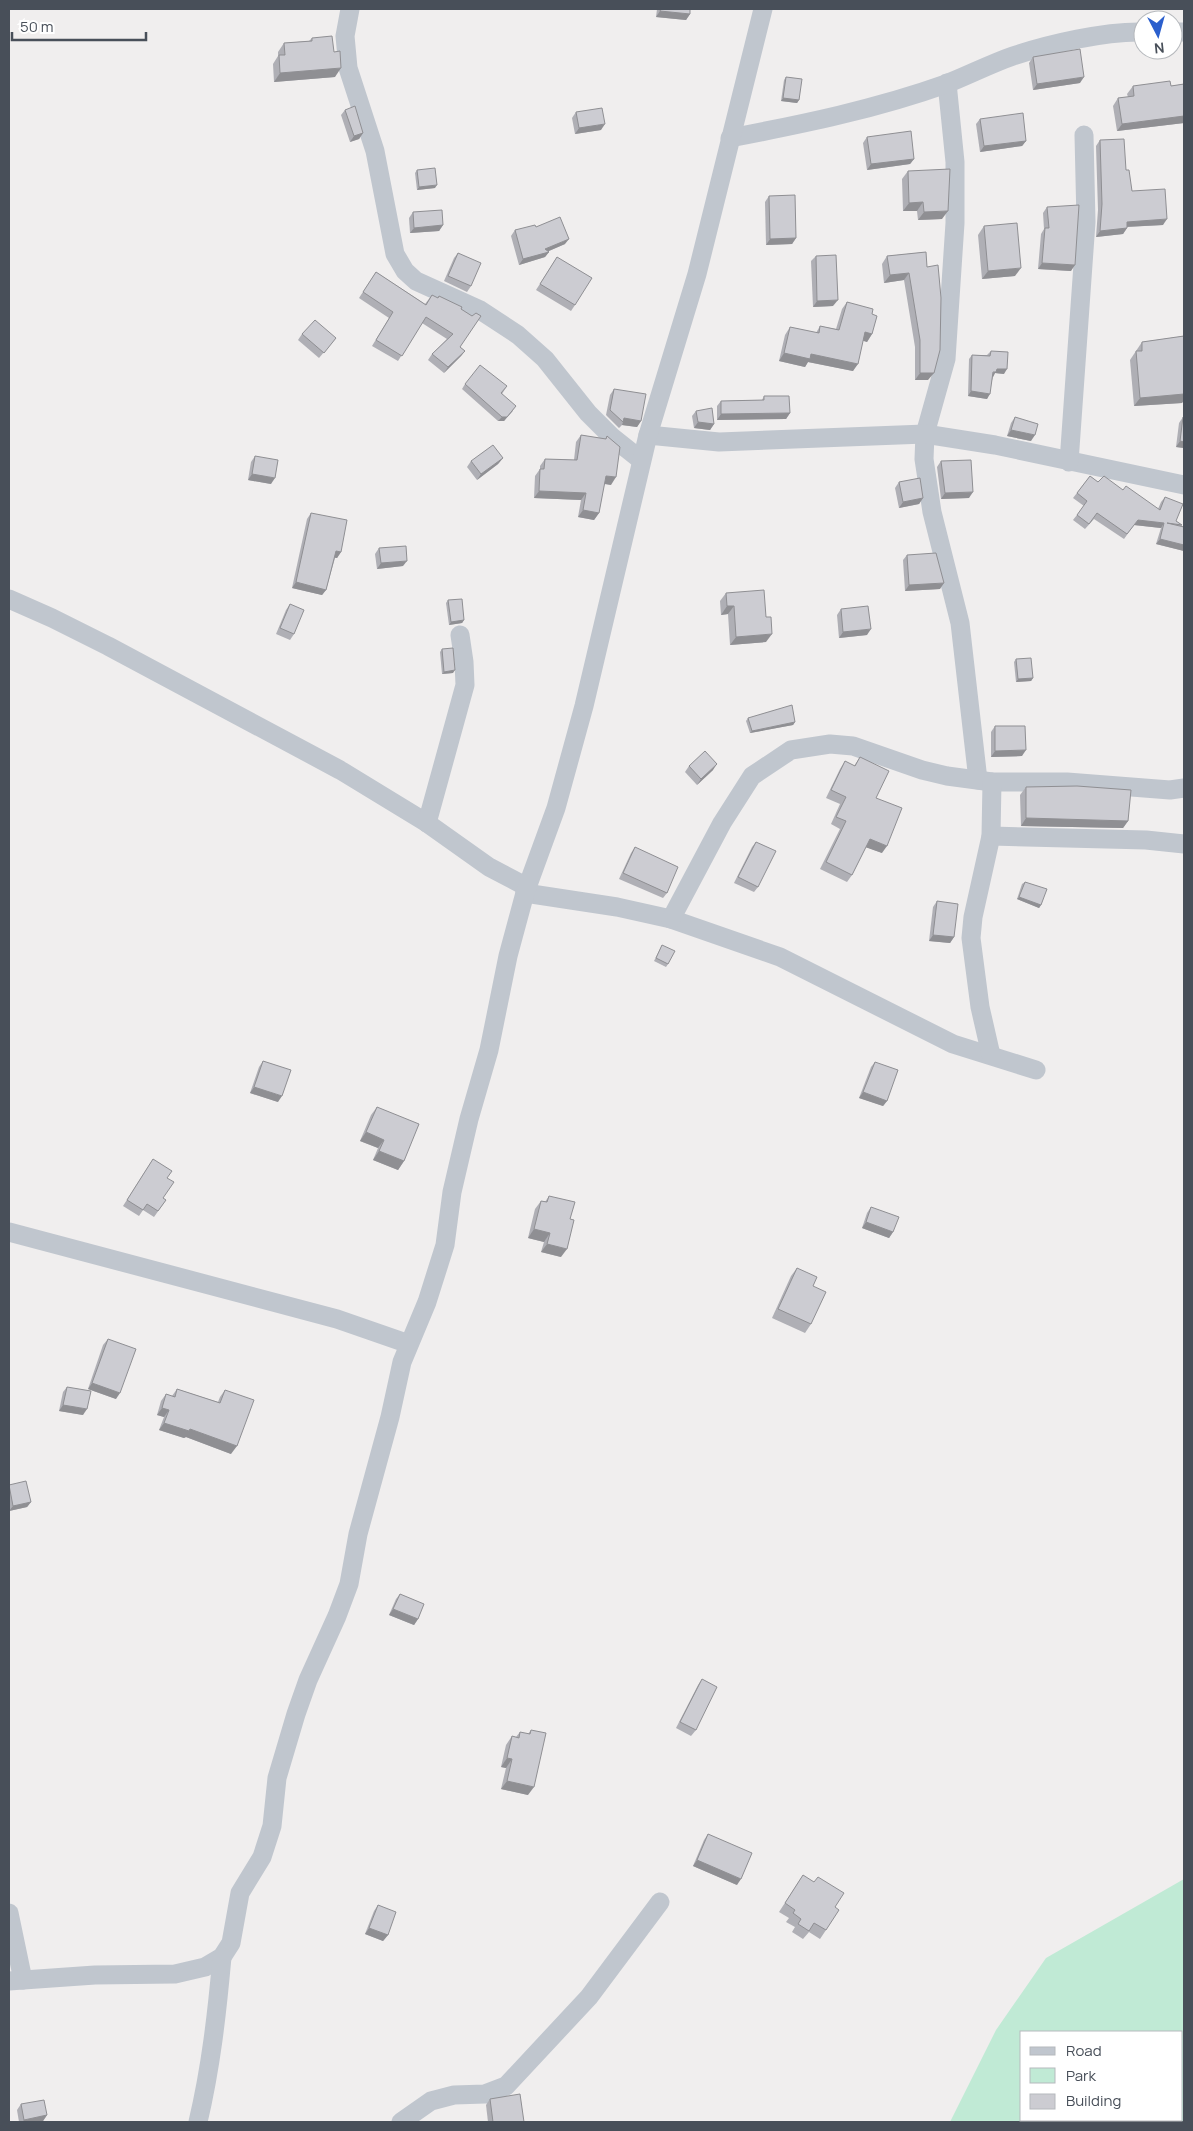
<svg xmlns="http://www.w3.org/2000/svg" width="1193" height="2131" font-family="Manrope,sans-serif">
<style>
.green{fill:#c0ead5;fill-rule:evenodd}
.lines{fill:none;stroke-linecap:round;stroke-linejoin:round}
.street{stroke:#c0c6ce;stroke-width:19}
.wall{fill:#afafb5}
.shaded-wall{fill:#8f8f93}
.building{fill:#ccccd2;stroke:#8f8f93}
</style>
<rect width="100%" height="100%" fill="#f0eeee"/>
<path class="green" d="M1184,1879V2122H950L996,2030L1046,1958ZM1022,2032H1182V2120H1022Z"/>
<g class="lines">
<g class="street">
<polyline points="350,9 345,36 348,68 375,151 395,254 405,271 416,281 480,310 518,335 545,359 588,413 612,437 641,460"/>
<polyline points="1173,32 1184,32"/>
<polyline points="947,83 955,162 955,223 946,359 925,434 924,459 932,512 960,623 978,780"/>
<path d="M730,138C803,124 876,109 946,84C969,75 990,64 1013,56C1049,44 1105,31 1143,32"/>
<polyline points="648,435 719,442 925,434 995,445 1184,485"/>
<polyline points="1069,462 1086,222 1084,135"/>
<polyline points="9,599 52,618 108,646 340,770 427,823 489,867 527,887"/>
<polyline points="427,823 465,685 464,662 460,635"/>
<polyline points="991,836 1146,840 1184,844"/>
<polyline points="525,893 617,907 671,919 780,957 953,1044 1036,1070"/>
<polyline points="671,919 722,823 752,776 791,750 830,744 853,746 922,770 947,776 992,782 1067,782 1170,790 1184,788"/>
<polyline points="991,1055 980,1007 971,938 973,917 991,836 992,782"/>
<polyline points="9,1232 337,1319 409,1344"/>
<polyline points="9,1913 23,1980"/>
<polyline points="9,1981 95,1975 175,1974 205,1967 222,1957 231,1943 240,1893 262,1857 272,1826 277,1778 296,1714 308,1680 337,1616 349,1584 358,1534 390,1417 402,1362 427,1302 445,1245 452,1192 469,1119 489,1050 508,956 525,893 556,808 584,706 648,435 697,274 763,9"/>
<path d="M198,2122C211,2067 217,2013 222,1957"/>
<polyline points="401,2122 431,2101 454,2095 485,2094 506,2086 589,1997 660,1902"/>
</g>
</g>
<g class="wall">
<polygon points="657,9 690,9 690,14 686,20 656,17"/>
<polygon points="312,38 334,52 335,77 274,82 273,64 278,56 278,52 284,43 309,41"/>
<polygon points="1033,57 1080,83 1033,90 1029,63"/>
<polygon points="786,77 799,100 797,103 781,101 784,80"/>
<polygon points="1184,84 1184,123 1117,131 1113,106 1118,98 1128,97 1127,94 1133,86 1171,86"/>
<polygon points="345,110 363,133 359,139 350,142 341,115"/>
<polygon points="576,112 601,130 575,134 572,118"/>
<polygon points="980,119 1026,141 1022,146 980,152 976,124"/>
<polygon points="867,137 914,159 910,164 867,170 863,143"/>
<polygon points="1100,140 1126,170 1132,191 1163,225 1127,227 1127,228 1123,234 1096,237 1098,210 1096,146"/>
<polygon points="417,170 435,188 417,190 415,173"/>
<polygon points="908,171 942,219 918,220 917,211 903,211 902,179"/>
<polygon points="769,196 796,238 792,244 766,245 765,202"/>
<polygon points="1047,207 1071,271 1038,269 1041,234 1044,229 1043,213"/>
<polygon points="413,212 443,225 439,231 410,233 409,218"/>
<polygon points="984,226 1015,276 982,279 978,235"/>
<polygon points="515,230 565,244 549,251 549,252 545,257 519,265 511,236"/>
<polygon points="926,252 928,380 915,380 915,347 904,280 884,283 882,264 887,256"/>
<polygon points="458,253 471,286 467,292 444,281 454,258"/>
<polygon points="816,256 833,306 813,307 811,261"/>
<polygon points="557,257 575,305 571,311 536,290"/>
<polygon points="376,272 425,304 432,295 437,298 439,296 461,309 460,347 465,351 461,356 444,373 428,360 432,354 447,339 422,323 398,361 372,346 389,318 359,298"/>
<polygon points="847,302 872,314 872,334 867,342 863,340 853,371 808,362 805,367 779,361 785,335 790,327 816,333 820,326 836,329 842,309"/>
<polygon points="302,334 336,338 319,358 298,340"/>
<polygon points="1184,336 1184,400 1182,403 1134,406 1130,360 1142,342"/>
<polygon points="991,351 1004,374 995,373 993,377 987,399 968,396 969,359 972,355 987,355"/>
<polygon points="465,384 507,386 502,394 513,411 504,421 498,421 462,389"/>
<polygon points="614,389 641,421 637,427 622,425 619,428 606,415 610,395"/>
<polygon points="764,396 790,413 786,419 717,420 717,406 721,401 762,400"/>
<polygon points="696,411 714,424 710,430 694,428 692,416"/>
<polygon points="1015,417 1031,441 1007,436 1011,423"/>
<polygon points="1183,417 1184,448 1176,447 1179,423"/>
<polygon points="581,435 605,439 607,436 611,485 604,484 599,513 594,520 578,517 581,500 534,498 535,476 540,469 540,466 545,459 574,460 576,442"/>
<polygon points="255,456 271,484 248,480 251,462"/>
<polygon points="503,458 498,464 477,480 467,467 471,461"/>
<polygon points="941,461 969,498 941,499 937,467"/>
<polygon points="1090,476 1098,482 1123,490 1158,509 1161,502 1165,497 1176,521 1182,525 1181,526 1184,527 1184,551 1156,544 1161,528 1134,525 1124,539 1094,519 1085,529 1073,520 1084,506 1073,498"/>
<polygon points="899,482 923,498 919,504 899,508 895,488"/>
<polygon points="311,513 341,552 337,558 335,558 326,590 322,595 292,588 307,519"/>
<polygon points="379,548 403,566 377,569 375,554"/>
<polygon points="907,555 940,589 905,591 903,560"/>
<polygon points="726,593 766,642 730,645 728,614 721,615 720,601"/>
<polygon points="448,600 464,620 462,623 449,625 446,603"/>
<polygon points="290,604 294,634 290,640 276,634 286,610"/>
<polygon points="841,609 867,635 839,638 837,615"/>
<polygon points="442,649 453,673 442,674 440,652"/>
<polygon points="1016,659 1033,678 1031,681 1016,682 1014,662"/>
<polygon points="748,718 795,722 793,725 750,733 746,721"/>
<polygon points="995,726 1022,756 991,757 991,732"/>
<polygon points="860,757 876,798 882,853 866,847 852,875 847,882 820,869 840,829 831,824 840,804 826,798 840,769 845,761 854,766"/>
<polygon points="689,766 713,770 697,785 685,772"/>
<polygon points="1026,787 1128,821 1123,828 1021,826 1020,795"/>
<polygon points="756,842 758,887 754,892 734,883 752,847"/>
<polygon points="635,847 667,893 663,898 619,879 631,853"/>
<polygon points="1025,882 1041,905 1039,908 1017,899 1022,884"/>
<polygon points="937,901 954,937 950,943 929,941 933,907"/>
<polygon points="662,945 668,964 666,967 654,961"/>
<polygon points="263,1061 278,1102 250,1093 259,1067"/>
<polygon points="875,1062 887,1101 883,1106 859,1098 871,1067"/>
<polygon points="377,1107 404,1161 398,1170 373,1160 378,1148 360,1141 371,1115"/>
<polygon points="153,1159 167,1178 163,1198 166,1200 154,1217 143,1210 139,1216 123,1206"/>
<polygon points="549,1196 561,1257 541,1252 544,1242 528,1238 535,1209 541,1201 545,1202"/>
<polygon points="871,1207 893,1232 889,1238 862,1228 867,1213"/>
<polygon points="797,1268 813,1286 811,1324 805,1333 772,1318 791,1276"/>
<polygon points="108,1339 116,1399 88,1389 103,1345"/>
<polygon points="67,1387 83,1415 59,1411 63,1392"/>
<polygon points="177,1389 218,1402 220,1397 225,1390 231,1454 186,1437 184,1438 159,1430 164,1417 157,1415 161,1401 166,1394 172,1396"/>
<polygon points="9,1485 31,1502 27,1507 9,1511"/>
<polygon points="400,1594 418,1619 414,1625 389,1615 396,1599"/>
<polygon points="702,1679 696,1730 691,1736 676,1728 698,1685"/>
<polygon points="531,1730 528,1795 501,1789 506,1768 501,1767 506,1745 512,1736 516,1737 520,1732 528,1734"/>
<polygon points="708,1834 737,1885 693,1866 704,1840"/>
<polygon points="803,1875 835,1907 826,1930 820,1939 809,1932 803,1939 792,1932 795,1927 786,1922 789,1918 779,1912"/>
<polygon points="378,1905 388,1935 383,1941 365,1934 374,1911"/>
<polygon points="490,2099 524,2122 488,2122 486,2105"/>
<polygon points="21,2104 47,2115 43,2121 38,2122 19,2122 17,2110"/>
</g>
<g class="shaded-wall">
<polygon points="660,11 690,14 686,20 656,17"/>
<polygon points="341,68 335,77 274,82 280,73"/>
<polygon points="1084,77 1080,83 1033,90 1037,84"/>
<polygon points="783,98 799,100 797,103 781,101"/>
<polygon points="1184,116 1184,123 1117,131 1122,124"/>
<polygon points="605,124 601,130 575,134 579,128"/>
<polygon points="363,133 359,139 350,142 354,136"/>
<polygon points="1026,141 1022,146 980,152 984,146"/>
<polygon points="914,159 910,164 867,170 871,164"/>
<polygon points="437,185 435,188 417,190 419,187"/>
<polygon points="923,202 917,211 903,211 909,203"/>
<polygon points="948,211 942,219 918,220 924,212"/>
<polygon points="1167,219 1163,225 1123,227 1127,222"/>
<polygon points="443,225 439,231 410,233 414,228"/>
<polygon points="1127,228 1123,234 1096,237 1100,231"/>
<polygon points="796,238 792,244 766,245 770,239"/>
<polygon points="569,239 565,244 544,253 549,252 545,257 519,265 523,259 545,249"/>
<polygon points="1042,263 1075,265 1071,271 1038,269"/>
<polygon points="1021,268 1015,276 982,279 988,271"/>
<polygon points="909,273 904,280 884,283 890,275"/>
<polygon points="838,300 833,306 813,307 817,301"/>
<polygon points="865,332 872,334 867,342 860,340"/>
<polygon points="465,351 461,356 444,373 448,367"/>
<polygon points="784,353 811,354 858,364 853,371 808,362 805,367 779,361"/>
<polygon points="997,369 1007,369 1004,374 995,373 993,377 990,377"/>
<polygon points="920,373 934,373 928,380 915,380"/>
<polygon points="971,391 990,394 987,399 968,396"/>
<polygon points="1184,394 1184,400 1182,403 1134,406 1140,398"/>
<polygon points="516,406 504,421 498,421 502,417"/>
<polygon points="790,413 786,419 717,420 721,414"/>
<polygon points="624,418 641,421 637,427 622,425 623,422"/>
<polygon points="698,422 714,424 710,430 694,428"/>
<polygon points="1011,430 1035,435 1031,441 1007,436"/>
<polygon points="1180,441 1184,442 1184,448 1176,447"/>
<polygon points="503,458 498,464 477,480 481,474"/>
<polygon points="252,474 275,478 271,484 248,480"/>
<polygon points="606,476 616,477 611,485 601,483"/>
<polygon points="539,491 586,493 581,500 534,498"/>
<polygon points="973,492 969,498 941,499 945,493"/>
<polygon points="923,498 919,504 899,508 903,502"/>
<polygon points="583,510 599,513 594,520 578,517"/>
<polygon points="1138,520 1164,523 1161,528 1134,525"/>
<polygon points="1160,539 1184,545 1184,551 1156,544"/>
<polygon points="336,551 341,552 337,558 332,557"/>
<polygon points="407,561 403,566 377,569 381,563"/>
<polygon points="296,582 326,590 322,595 292,588"/>
<polygon points="944,583 940,589 905,591 909,585"/>
<polygon points="727,606 734,606 728,614 721,615"/>
<polygon points="464,620 462,623 449,625 451,622"/>
<polygon points="871,629 867,635 839,638 843,632"/>
<polygon points="772,634 766,642 730,645 736,637"/>
<polygon points="455,670 453,673 442,674 444,672"/>
<polygon points="1033,678 1031,681 1016,682 1018,679"/>
<polygon points="795,722 793,725 750,733 752,731"/>
<polygon points="1026,750 1022,756 991,757 995,751"/>
<polygon points="717,764 713,770 697,785 701,779"/>
<polygon points="1026,818 1128,821 1123,828 1021,826"/>
<polygon points="870,839 887,846 882,853 865,847"/>
<polygon points="1019,897 1041,905 1039,908 1017,899"/>
<polygon points="933,935 954,937 950,943 929,941"/>
<polygon points="254,1087 282,1096 278,1102 250,1093"/>
<polygon points="863,1092 887,1101 883,1106 859,1098"/>
<polygon points="366,1132 384,1140 378,1148 360,1141"/>
<polygon points="379,1151 404,1161 398,1170 373,1160"/>
<polygon points="866,1222 893,1232 889,1238 862,1228"/>
<polygon points="534,1229 550,1233 544,1242 528,1238"/>
<polygon points="547,1244 567,1249 561,1257 541,1252"/>
<polygon points="92,1383 120,1393 116,1399 88,1389"/>
<polygon points="63,1405 87,1409 83,1415 59,1411"/>
<polygon points="162,1408 169,1410 164,1417 157,1415"/>
<polygon points="164,1423 190,1429 237,1446 231,1454 186,1437 184,1438 159,1430"/>
<polygon points="31,1502 27,1507 9,1511 13,1506"/>
<polygon points="393,1609 418,1619 414,1625 389,1615"/>
<polygon points="507,1758 512,1759 506,1768 501,1767"/>
<polygon points="507,1781 534,1787 528,1795 501,1789"/>
<polygon points="697,1860 741,1879 737,1885 693,1866"/>
<polygon points="369,1928 388,1935 383,1941 365,1934"/>
<polygon points="47,2115 43,2121 38,2122 22,2122 24,2120"/>
</g>
<g class="building">
<polygon points="661,9 690,9 690,14 660,11"/>
<polygon points="332,36 334,52 340,51 341,68 280,73 279,55 285,55 284,43 312,41 312,38"/>
<polygon points="1080,49 1084,77 1037,84 1033,57"/>
<polygon points="786,77 802,79 799,100 783,98"/>
<polygon points="1170,81 1171,86 1184,84 1184,116 1122,124 1118,98 1134,96 1133,86"/>
<polygon points="355,106 363,133 354,136 345,110"/>
<polygon points="602,108 605,124 579,128 576,112"/>
<polygon points="1023,113 1026,141 984,146 980,119"/>
<polygon points="911,131 914,159 871,164 867,137"/>
<polygon points="1124,139 1126,170 1129,170 1132,191 1165,189 1167,219 1127,222 1127,228 1100,231 1102,204 1100,140"/>
<polygon points="435,168 437,185 419,187 417,170"/>
<polygon points="950,169 948,211 924,212 923,202 909,203 908,171"/>
<polygon points="795,195 796,238 770,239 769,196"/>
<polygon points="1079,205 1075,265 1042,263 1045,228 1049,228 1047,207"/>
<polygon points="442,210 443,225 414,228 413,212"/>
<polygon points="560,217 569,239 545,249 549,252 523,259 515,230 535,225 536,227"/>
<polygon points="1017,223 1021,268 988,271 984,226"/>
<polygon points="926,252 927,267 938,265 941,298 940,350 934,373 920,373 920,340 909,273 890,275 887,256"/>
<polygon points="458,253 481,263 471,286 448,276"/>
<polygon points="836,255 838,300 817,301 816,256"/>
<polygon points="557,257 592,278 575,305 540,284"/>
<polygon points="376,272 426,305 432,295 438,298 439,296 462,307 461,309 472,316 476,313 481,316 460,347 465,351 448,367 432,354 453,334 426,317 402,356 376,340 393,312 363,292"/>
<polygon points="847,302 873,309 872,314 877,316 872,334 865,332 858,364 811,354 810,359 784,353 790,327 819,333 820,326 839,330"/>
<polygon points="315,320 336,338 324,353 302,334"/>
<polygon points="1184,336 1184,394 1140,398 1136,351 1142,351 1142,342"/>
<polygon points="991,351 1008,352 1007,369 997,369 996,372 993,372 990,394 971,391 972,355 990,356"/>
<polygon points="480,365 507,386 501,393 516,406 507,417 502,417 465,384"/>
<polygon points="614,389 646,394 641,421 624,418 623,422 610,410"/>
<polygon points="764,396 789,396 790,413 721,414 721,401 764,400"/>
<polygon points="712,408 714,424 698,422 696,411"/>
<polygon points="1015,417 1038,424 1035,435 1011,430"/>
<polygon points="1183,417 1184,417 1184,442 1180,441"/>
<polygon points="581,435 606,439 607,436 620,447 616,477 606,476 599,513 583,510 586,493 539,491 540,469 544,469 545,459 577,460"/>
<polygon points="493,445 503,458 481,474 471,461"/>
<polygon points="255,456 278,460 275,478 252,474"/>
<polygon points="971,460 973,492 945,493 941,461"/>
<polygon points="1090,476 1098,482 1104,476 1123,490 1126,486 1160,510 1165,497 1183,504 1176,521 1182,525 1167,523 1184,527 1184,545 1160,539 1164,523 1138,520 1127,534 1097,513 1089,524 1077,515 1087,501 1077,493"/>
<polygon points="920,478 923,498 903,502 899,482"/>
<polygon points="311,513 347,520 341,552 336,551 326,590 296,582"/>
<polygon points="406,546 407,561 381,563 379,548"/>
<polygon points="936,553 944,583 909,585 907,555"/>
<polygon points="764,590 766,617 771,617 772,634 736,637 734,606 727,606 726,593"/>
<polygon points="462,599 464,620 451,622 448,600"/>
<polygon points="290,604 304,610 294,634 280,628"/>
<polygon points="868,606 871,629 843,632 841,609"/>
<polygon points="453,648 455,670 444,672 442,649"/>
<polygon points="1031,658 1033,678 1018,679 1016,659"/>
<polygon points="792,705 795,722 752,731 748,718"/>
<polygon points="995,726 1025,726 1026,750 995,751"/>
<polygon points="705,751 717,764 701,779 689,766"/>
<polygon points="860,757 889,771 876,798 902,808 887,846 870,839 852,875 826,862 846,821 836,817 846,797 831,790 845,761 855,766"/>
<polygon points="1077,786 1131,790 1128,821 1026,818 1026,787"/>
<polygon points="756,842 776,851 758,887 738,877"/>
<polygon points="635,847 678,867 667,893 623,873"/>
<polygon points="1025,882 1047,889 1041,905 1019,897"/>
<polygon points="937,901 958,904 954,937 933,935"/>
<polygon points="662,945 675,951 668,964 656,958"/>
<polygon points="263,1061 291,1070 282,1096 254,1087"/>
<polygon points="875,1062 898,1070 887,1101 863,1092"/>
<polygon points="377,1107 419,1124 404,1161 379,1151 384,1140 366,1132"/>
<polygon points="153,1159 172,1171 167,1178 174,1182 163,1198 166,1200 158,1211 147,1204 143,1210 127,1200"/>
<polygon points="549,1196 575,1202 570,1219 574,1220 567,1249 547,1244 550,1233 534,1229 541,1201 547,1202"/>
<polygon points="871,1207 899,1217 893,1232 866,1222"/>
<polygon points="797,1268 817,1277 813,1286 826,1292 811,1324 778,1309"/>
<polygon points="108,1339 136,1349 120,1393 92,1383"/>
<polygon points="67,1387 91,1391 87,1409 63,1405"/>
<polygon points="177,1389 220,1403 225,1390 254,1400 237,1446 190,1429 189,1431 164,1423 169,1410 162,1408 166,1394 175,1397"/>
<polygon points="26,1481 31,1502 13,1506 9,1485"/>
<polygon points="400,1594 424,1604 418,1619 393,1609"/>
<polygon points="702,1679 717,1687 696,1730 680,1722"/>
<polygon points="531,1730 546,1733 534,1787 507,1781 512,1759 507,1758 512,1736 519,1738 520,1732 530,1734"/>
<polygon points="708,1834 752,1853 741,1879 697,1860"/>
<polygon points="803,1875 814,1882 818,1877 844,1893 835,1907 839,1910 826,1930 814,1923 809,1931 798,1924 801,1919 793,1913 795,1910 785,1903"/>
<polygon points="378,1905 396,1912 388,1935 369,1928"/>
<polygon points="520,2094 524,2122 493,2122 490,2099"/>
<polygon points="44,2100 47,2115 24,2120 21,2104"/>
</g>
<rect width="1193" height="2131" fill="none" stroke="#484f59" stroke-width="20"/>
<rect x="1020" y="2031" width="162" height="90" fill="#ffffff" stroke="#b6b9bd"/>
<rect x="1030" y="2047" width="25" height="8" fill="#c0c6ce" stroke="#b6b9bd"/>
<text x="1066" y="2056" font-size="15" fill="#484f59">Road</text>
<rect x="1030" y="2068" width="25" height="15" fill="#c0ead5" stroke="#b6b9bd"/>
<text x="1066" y="2081" font-size="15" fill="#484f59">Park</text>
<rect x="1030" y="2094" width="25" height="15" fill="#ccccd2" stroke="#b6b9bd"/>
<text x="1066" y="2106" font-size="15" fill="#484f59">Building</text>
<g transform="translate(1158 35) rotate(174)"><circle r="24" fill="#ffffff" stroke="#b6b9bd"/>
<path d="M0-4L9 19L0 12L-9 19Z" fill="#2b5fcd"/>
<text y="-8" font-size="14" font-weight="bold" text-anchor="middle" fill="#484f59">N</text>
</g>
<path d="M12 32v8h134v-8" fill="none" stroke="#484f59" stroke-width="2.5"/>
<text x="20" y="32" font-size="15" fill="#484f59" stroke="#ffffff" stroke-width="4" paint-order="stroke">50 m</text>
</svg>
